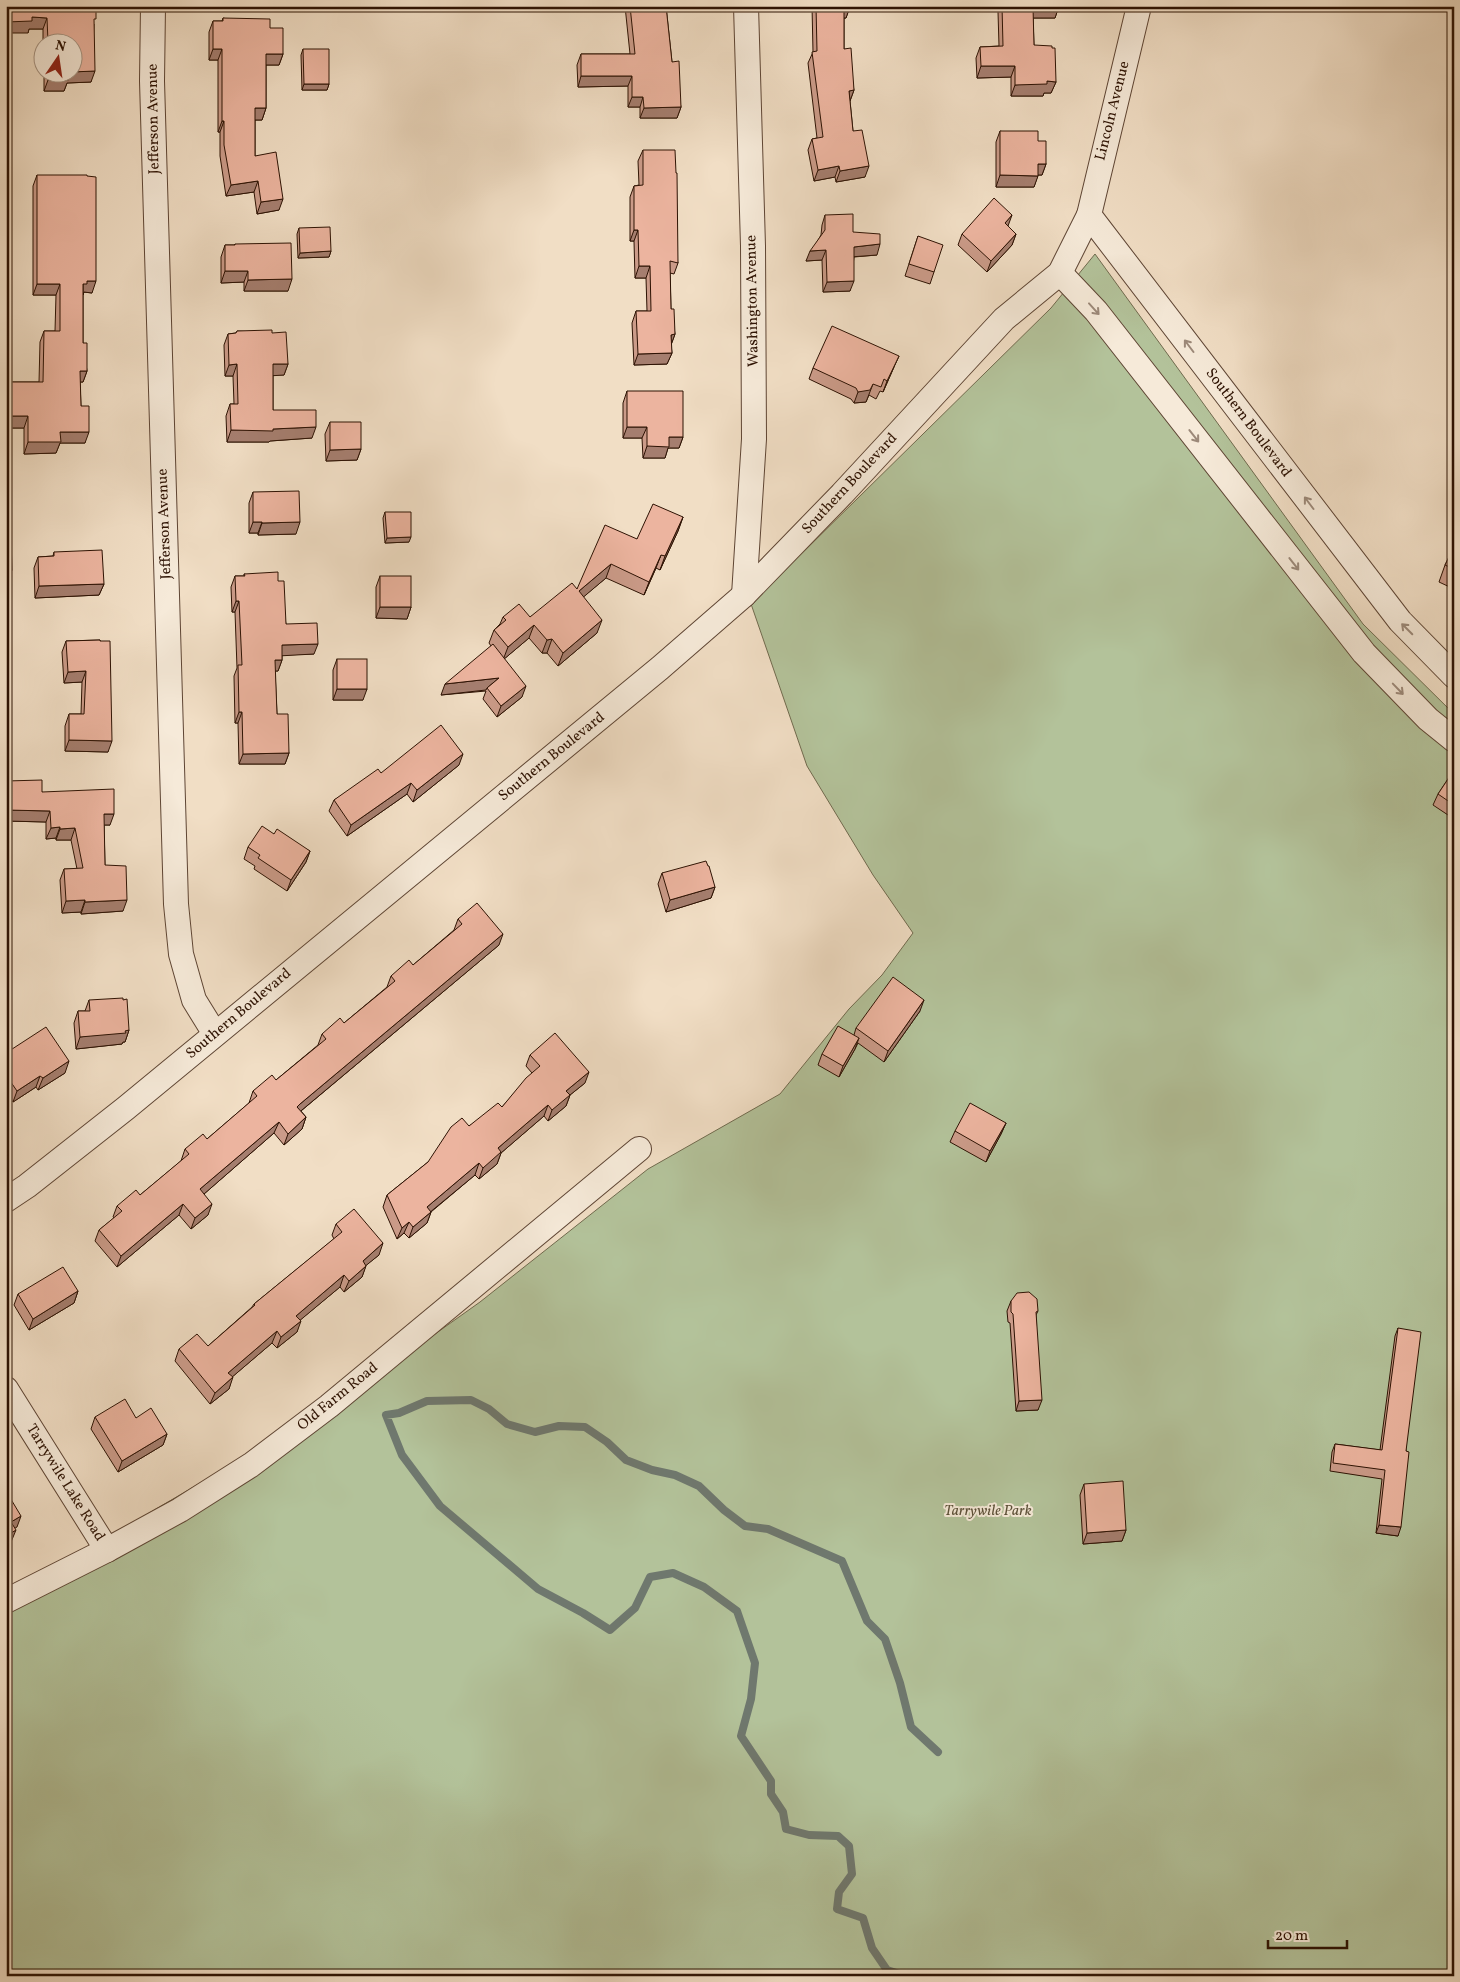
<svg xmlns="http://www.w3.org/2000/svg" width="1460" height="1982" font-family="Vollkorn,serif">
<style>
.green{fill:#b3c29a;stroke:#706a4e}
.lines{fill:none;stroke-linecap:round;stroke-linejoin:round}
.stream{stroke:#6f786e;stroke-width:8}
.street-casing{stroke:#5e4534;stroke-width:26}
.street{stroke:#f6ead9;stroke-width:24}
.wall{fill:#cb9b89;stroke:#2d1203}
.shaded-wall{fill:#a57e6f;stroke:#2d1203}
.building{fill:#ecb49f;stroke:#2d1203}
.oneway{stroke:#9c8979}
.labels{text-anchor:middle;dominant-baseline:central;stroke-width:4;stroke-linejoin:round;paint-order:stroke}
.street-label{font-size:15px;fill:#2d1203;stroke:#f6ead9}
.park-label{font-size:15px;font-style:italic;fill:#5c5038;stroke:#f6ead9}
</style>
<rect width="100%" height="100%" fill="#f1dec5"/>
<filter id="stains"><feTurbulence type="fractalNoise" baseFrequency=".004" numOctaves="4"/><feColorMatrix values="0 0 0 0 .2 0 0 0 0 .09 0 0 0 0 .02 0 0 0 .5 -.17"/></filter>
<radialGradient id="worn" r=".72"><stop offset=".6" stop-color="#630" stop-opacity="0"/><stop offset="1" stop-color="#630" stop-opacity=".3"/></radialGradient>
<polygon class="green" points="1095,254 1363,624 1454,714 1454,1976 6,1976 6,1589 93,1546 345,1398 480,1302 648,1169 780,1094 849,1009 882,975 913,933 873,875 807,766 750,601 793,562 1051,308"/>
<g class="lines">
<polyline class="stream" points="906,1976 887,1970 872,1948 863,1918 837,1909 839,1892 852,1874 849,1846 838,1836 809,1835 786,1829 783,1812 771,1794 771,1781 741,1736 751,1699 755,1663 737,1611 704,1587 673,1573 650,1577 635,1608 610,1630 583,1613 538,1589 440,1506 402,1455 386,1415 399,1413 427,1401 471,1400 489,1409 507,1424 535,1432 559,1426 585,1427 607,1442 626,1460 652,1470 675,1475 699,1486 724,1510 745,1526 768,1529 842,1561 867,1621 885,1639 900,1683 911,1727 938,1752"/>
<g class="street-casing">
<g id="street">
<polyline points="153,6 152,81 176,904 181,954 194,1000 215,1034"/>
<polyline points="1089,215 1400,621 1454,676"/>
<polyline points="1060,273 1096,311 1364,653 1428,719 1454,740"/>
<polyline points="744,595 754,439 753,246 746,6"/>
<polyline points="6,1200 27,1186 126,1108 660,668 744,595 842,494 1004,319 1060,273 1089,215 1139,6"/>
<polyline points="6,1389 107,1550"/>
<polyline points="6,1601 107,1550 180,1510 251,1465 329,1406 639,1149"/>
</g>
</g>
<use href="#street" class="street"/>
</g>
<g class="wall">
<polygon points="6,6 94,24 91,82 67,83 64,91 44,91 44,72 72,72 72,42 43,42 43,29 29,29 28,33"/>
<polygon points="625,6 666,6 672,62 681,107 677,118 640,118 640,107 628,107 628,86 578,87 577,65 581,54 630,54"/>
<polygon points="812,6 850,6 846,18 844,18 844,49 854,90 850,101 853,131 865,177 836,182 835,177 814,181 808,150 812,139 817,138 808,63 813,52"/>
<polygon points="1000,6 1059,6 1055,18 1033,18 1034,45 1056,82 1051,93 1044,93 1043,96 1011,96 1011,77 977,78 976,58 980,47 999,46 998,12"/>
<polygon points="223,18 270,28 283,54 279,65 266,65 266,108 262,120 255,120 255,156 279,210 257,214 254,192 226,196 220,156 220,132 218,132 218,60 209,60 209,32 213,21 222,21"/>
<polygon points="303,49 329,84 327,90 302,90 301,55"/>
<polygon points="1000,131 1038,141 1046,164 1042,175 1038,175 1034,187 996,187 996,142"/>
<polygon points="643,150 678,263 674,274 670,273 671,309 675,334 671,345 672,353 667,364 634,365 632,323 636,311 647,311 646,278 635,278 634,241 630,241 630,197 634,186 639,185 638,161"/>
<polygon points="37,175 92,293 84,292 83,295 83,343 87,371 83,382 80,382 81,406 85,443 60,443 56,453 24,454 24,428 6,428 6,382 39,382 40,342 44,331 55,331 56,295 33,295 33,186"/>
<polygon points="825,215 853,232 877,255 854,257 850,291 823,292 822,260 806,261 821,235 822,225"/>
<polygon points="1008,226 1016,234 1012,245 987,272 958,245 962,234"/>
<polygon points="299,228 331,251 329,257 298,258 297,234"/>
<polygon points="918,236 934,272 930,284 905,276"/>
<polygon points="235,244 288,291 244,291 244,282 221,283 221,257 225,245 234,245"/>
<polygon points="237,331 272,333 288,364 284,375 273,375 273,410 312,438 270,441 269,442 227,442 226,416 230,404 234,404 233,376 225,376 224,345 228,334 236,333"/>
<polygon points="894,367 883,392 880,391 876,399 869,395 866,402 854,403 851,399 809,379 813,368"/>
<polygon points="627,391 683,437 679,448 668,448 665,458 643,458 642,438 623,438 623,403"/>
<polygon points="330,422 361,449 357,460 326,461 325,434"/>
<polygon points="253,492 296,534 258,535 258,533 249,533 249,503"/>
<polygon points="385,512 409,542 385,543 383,518"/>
<polygon points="683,517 678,531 660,570 656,568 644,595 606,578 583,597 597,633 558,666 547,653 542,653 529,638 504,659 522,697 497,717 483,699 486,691 441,695 491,646 489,643 494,630 500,624 503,617 530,617 577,589 637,539"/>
<polygon points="1454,547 1454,589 1439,582 1445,565"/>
<polygon points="54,552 104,584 99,595 35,598 34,568 38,557 53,556"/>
<polygon points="244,574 278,581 286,624 314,654 282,655 282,660 278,671 275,671 277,714 289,753 285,764 239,764 238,723 235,723 234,676 237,668 235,612 232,612 231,587 235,576 244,576"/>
<polygon points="380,576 411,607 407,619 376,618 376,587"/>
<polygon points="100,640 108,752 65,751 65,726 69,714 81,714 82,682 64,683 62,652 66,641"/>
<polygon points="337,659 363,700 333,700 333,670"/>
<polygon points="459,765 413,802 407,794 347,836 329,811 334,800 381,773"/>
<polygon points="1454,770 1454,819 1433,805 1438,794"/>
<polygon points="6,781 42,792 110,825 104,825 105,865 123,911 81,914 81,912 62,913 60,880 64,869 77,869 71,840 56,840 56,838 46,839 46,822 6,821"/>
<polygon points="274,834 310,851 306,862 287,891 254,869 255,866 244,859 248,847"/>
<polygon points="662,873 715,887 711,898 666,912 658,884"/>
<polygon points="458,919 499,945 301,1111 306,1117 302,1129 284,1145 274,1133 204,1194 208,1215 191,1229 179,1215 117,1267 95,1241 99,1230 114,1218 113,1217 117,1206 140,1195 181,1161 185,1149 207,1139 249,1103 253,1091 276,1080 318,1045 322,1034 344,1023 387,987 391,976 413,965 454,930"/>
<polygon points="89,1000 129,1030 125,1042 123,1042 122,1044 76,1049 74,1023 78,1011 85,1011"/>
<polygon points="920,1011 884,1062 858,1043 855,1049 839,1077 818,1065 822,1054 854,1035 856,1028"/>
<polygon points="6,1053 65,1073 38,1090 36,1087 13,1102 6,1093"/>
<polygon points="530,1055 585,1083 570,1095 566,1106 548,1121 544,1116 501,1153 497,1164 479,1179 475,1175 431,1212 427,1223 409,1238 404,1233 397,1239 383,1207 387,1195 428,1162 469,1126 502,1107 532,1073 526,1066"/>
<polygon points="1006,1123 1001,1134 986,1162 950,1142 955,1131"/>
<polygon points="336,1224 379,1255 366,1265 362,1277 344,1292 340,1287 300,1320 297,1332 277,1348 272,1343 232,1377 229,1389 210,1404 175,1361 179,1349 208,1346 252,1307 254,1304 334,1239 332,1235"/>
<polygon points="78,1291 74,1303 29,1330 14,1305 18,1294"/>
<polygon points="1011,1301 1038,1311 1036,1315 1038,1410 1016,1411 1010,1323 1008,1322 1007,1311"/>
<polygon points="1398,1328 1406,1451 1398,1536 1376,1533 1382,1479 1330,1471 1332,1452 1335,1444 1380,1450 1395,1336"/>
<polygon points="95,1417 136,1418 167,1434 163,1445 118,1472 91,1429"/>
<polygon points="1084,1484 1126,1530 1122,1541 1083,1544 1080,1495"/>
</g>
<g class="shaded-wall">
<polygon points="1059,6 1055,18 1029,18 1033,7"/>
<polygon points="844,7 850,7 846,18 840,18"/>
<polygon points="32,17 47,18 43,29 29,29 28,33 6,33 6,22"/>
<polygon points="213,49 222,49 218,60 209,60"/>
<polygon points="266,54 283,54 279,65 262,65"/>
<polygon points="981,66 1015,66 1011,77 977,78"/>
<polygon points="95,71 91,82 67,83 64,91 44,91 48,80 68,72"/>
<polygon points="581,76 632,76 628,86 578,87"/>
<polygon points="1047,81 1056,82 1051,93 1044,93 1043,96 1011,96 1015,85"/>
<polygon points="304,84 329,84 327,90 302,90"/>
<polygon points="854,90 850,101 849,91"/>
<polygon points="632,97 643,97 640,107 628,107"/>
<polygon points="681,107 677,118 640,118 644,108"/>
<polygon points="255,108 266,108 262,120 251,120"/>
<polygon points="222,121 224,121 220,132 218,132"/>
<polygon points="1038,164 1046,164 1042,175 1034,175"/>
<polygon points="839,166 835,177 814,181 818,170"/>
<polygon points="869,166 865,177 836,182 840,171"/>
<polygon points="1000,175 1038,176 1034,187 996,187"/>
<polygon points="258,181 254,192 226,196 231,185"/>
<polygon points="283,199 279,210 257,214 261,202"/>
<polygon points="1012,215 1008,226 1005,223"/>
<polygon points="634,230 638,230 634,241 630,241"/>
<polygon points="1016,234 1012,245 987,272 991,261"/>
<polygon points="880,244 877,255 850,257 854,247"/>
<polygon points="826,250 822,260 806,261 810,251"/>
<polygon points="331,251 329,257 298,258 300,253"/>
<polygon points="639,266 650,266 646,278 635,278"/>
<polygon points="225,271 248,271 244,282 221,283"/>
<polygon points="292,279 288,291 244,291 248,280"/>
<polygon points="87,281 96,281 92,293 84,292 83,295 83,284"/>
<polygon points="854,281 850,291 823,292 827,282"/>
<polygon points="37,284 60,284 56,295 33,295"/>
<polygon points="675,334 671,345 671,335"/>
<polygon points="672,353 667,364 634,365 638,354"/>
<polygon points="899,356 894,367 883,392 887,381"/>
<polygon points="237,364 233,376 225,376 229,365"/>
<polygon points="273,364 288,364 284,375 268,376"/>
<polygon points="80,371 87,371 83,382 76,382"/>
<polygon points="873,384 866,402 854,403 858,392"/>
<polygon points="6,416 28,416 24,428 6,428"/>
<polygon points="316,427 312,438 270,441 269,442 227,442 231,430 273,429"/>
<polygon points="627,427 647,427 642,438 623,438"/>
<polygon points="60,432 89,432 85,443 60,443 56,453 24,454 28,442"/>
<polygon points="669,437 683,437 679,448 668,448 665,458 643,458 647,446"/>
<polygon points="361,449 357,460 326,461 330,450"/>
<polygon points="683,517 678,531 660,570 665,556"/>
<polygon points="253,522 262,522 258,533 249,533"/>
<polygon points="300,522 296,534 258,535 262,523"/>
<polygon points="411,537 409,542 385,543 387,538"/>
<polygon points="661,555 656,568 644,595 649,582"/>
<polygon points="611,564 606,578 574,605 579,591"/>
<polygon points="6,570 12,570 8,581 6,582"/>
<polygon points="104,584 99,595 35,598 39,586"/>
<polygon points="236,601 239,601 235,612 232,612"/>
<polygon points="380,607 411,607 407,619 376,618"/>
<polygon points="602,620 597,633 558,666 563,653"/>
<polygon points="534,625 529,638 503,660 508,647"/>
<polygon points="552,639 547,653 542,653 547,640"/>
<polygon points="318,644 314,654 278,656 282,645"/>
<polygon points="275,660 282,660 278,671 271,671"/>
<polygon points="86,671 82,682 64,683 68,672"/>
<polygon points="499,678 487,688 486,690 441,695 445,684"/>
<polygon points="526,686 522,697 497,717 501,706"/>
<polygon points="337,689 367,689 363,700 333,700"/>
<polygon points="239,712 242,712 238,723 235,723"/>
<polygon points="69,740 112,741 108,752 65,751"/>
<polygon points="289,753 285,764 239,764 243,754"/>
<polygon points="463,754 459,765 413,802 417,790"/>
<polygon points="411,783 407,794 347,836 351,825"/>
<polygon points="6,810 50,811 46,822 6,821"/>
<polygon points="104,814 114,814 110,825 100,825"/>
<polygon points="60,827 56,838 46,839 51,828"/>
<polygon points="75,828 71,840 56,840 60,829"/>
<polygon points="310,851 306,862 287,891 291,880"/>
<polygon points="715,887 711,898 666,912 670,900"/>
<polygon points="85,900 81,912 62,913 66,901"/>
<polygon points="127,900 123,911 81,914 85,902"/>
<polygon points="503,934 499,945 296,1115 297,1107 300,1104"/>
<polygon points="924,1000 920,1011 884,1062 888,1051"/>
<polygon points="129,1030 125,1042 123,1042 122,1044 76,1049 80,1037"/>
<polygon points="859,1038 855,1049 839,1077 843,1066"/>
<polygon points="69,1061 65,1073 38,1090 43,1078"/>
<polygon points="589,1072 585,1083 570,1095 566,1106 548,1121 552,1110 566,1091"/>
<polygon points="40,1076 36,1087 13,1102 17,1091"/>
<polygon points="548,1105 544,1116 501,1153 497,1164 479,1179 483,1168 498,1148"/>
<polygon points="306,1117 302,1129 284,1145 288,1134"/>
<polygon points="279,1122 274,1133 196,1201 200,1189"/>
<polygon points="1006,1123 1001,1134 986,1162 990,1151"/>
<polygon points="479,1163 475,1175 423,1218 427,1207"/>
<polygon points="183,1204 179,1215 117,1267 121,1256"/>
<polygon points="212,1204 208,1215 191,1229 195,1218"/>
<polygon points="431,1212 427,1223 409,1238 413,1227"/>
<polygon points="409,1222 404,1233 397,1239 402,1228"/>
<polygon points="383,1243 379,1255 358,1272 363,1261"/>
<polygon points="366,1266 362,1277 344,1292 349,1281"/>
<polygon points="344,1275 340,1287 292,1327 296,1316"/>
<polygon points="78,1291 74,1303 29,1330 33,1319"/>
<polygon points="301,1321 297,1332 277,1348 281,1337"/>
<polygon points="277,1331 272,1343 224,1384 228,1373"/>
<polygon points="233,1377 229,1389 210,1404 215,1393"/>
<polygon points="1042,1400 1038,1410 1016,1411 1019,1401"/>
<polygon points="167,1434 163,1445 118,1472 122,1461"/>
<polygon points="21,1516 17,1527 7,1533 11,1522"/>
<polygon points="1379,1525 1401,1527 1398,1536 1376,1533"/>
<polygon points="16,1530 11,1542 6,1545 6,1536"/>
<polygon points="1126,1530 1122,1541 1083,1544 1087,1533"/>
</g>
<g class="building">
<polygon points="6,6 96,6 96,19 94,19 95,71 72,72 72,42 48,42 47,18 32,17 32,21 6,22"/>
<polygon points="630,6 666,6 672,62 679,61 681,107 644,108 643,97 632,97 632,76 581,76 581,54 635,54"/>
<polygon points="816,6 850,6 850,7 844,7 844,49 851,48 854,90 849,91 853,131 862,130 869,166 840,171 839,166 818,170 812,139 823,137 812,52 817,51"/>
<polygon points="1002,6 1059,6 1033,7 1034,45 1052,46 1052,48 1055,48 1056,82 1047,81 1047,84 1015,85 1015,66 981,66 980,47 1003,46"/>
<polygon points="223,18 270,19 270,28 283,28 283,54 266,54 266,108 255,108 255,156 276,152 283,199 261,202 258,181 231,185 224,145 224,121 222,121 222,49 213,49 213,21 223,21"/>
<polygon points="303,49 329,49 329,84 304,84"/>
<rect x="48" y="72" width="20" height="8"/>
<polygon points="1000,131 1038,131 1038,141 1046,141 1046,164 1038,164 1038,176 1000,175"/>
<polygon points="643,150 675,150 676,173 677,173 678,263 670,261 671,309 674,309 675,334 671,335 672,353 638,354 636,311 651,311 650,266 639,266 638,230 634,230 634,186 643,185"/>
<polygon points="37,175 87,175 87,176 96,177 96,281 87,281 87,284 83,284 83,343 87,343 87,371 80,371 81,406 89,406 89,432 60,432 61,442 28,442 28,416 6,416 6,382 43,382 44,331 60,331 60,284 37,284"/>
<polygon points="994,198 1012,215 1005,223 1016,234 991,261 962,234"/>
<polygon points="853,214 853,232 880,234 880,244 854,247 854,281 827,282 826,250 810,251 825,230 825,215"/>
<polygon points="330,227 331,251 300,253 299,228"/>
<polygon points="918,236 943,245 934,272 909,264"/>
<polygon points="291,243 292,279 248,280 248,271 225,271 225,245 235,245 235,244"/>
<polygon points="832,326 899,356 887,381 884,379 881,387 873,384 870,390 858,392 856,388 813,368"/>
<polygon points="272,330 272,333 286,332 288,364 273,364 273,410 316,410 316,427 273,429 273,431 231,430 230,404 238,404 237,364 229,365 228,334 236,333 237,331"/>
<polygon points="627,391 683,391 683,437 669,437 669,447 647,446 647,427 627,427"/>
<polygon points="330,422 361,422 361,449 330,450"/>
<polygon points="299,491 300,522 262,523 262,522 253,522 253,492"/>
<polygon points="653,504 683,517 665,556 661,555 649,582 611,564 579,591 602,620 563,653 552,639 547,640 534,625 508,647 494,630 506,620 503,617 519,604 530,617 572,583 577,589 605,525 637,539"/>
<polygon points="385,512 411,512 411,537 387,538"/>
<polygon points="6,539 11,539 12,570 6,570"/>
<polygon points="1454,547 1454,569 1445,565"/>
<polygon points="102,550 104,584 39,586 38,557 54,556 54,552"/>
<polygon points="278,572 278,581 284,581 286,624 317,623 318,644 282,645 282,660 275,660 277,714 288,714 289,753 243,754 242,712 239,712 238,665 242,665 239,601 236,601 235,576 245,576 244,574"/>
<rect x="380" y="576" width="31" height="31"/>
<polygon points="100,640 100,641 110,641 112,741 69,740 69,714 84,714 86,671 68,672 66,641"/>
<polygon points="493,644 526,686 501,706 487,688 499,678 445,684"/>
<rect x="337" y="659" width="30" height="30"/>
<polygon points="441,725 463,754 417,790 411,783 351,825 334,800 378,769 381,773"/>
<polygon points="1454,770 1454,805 1438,794"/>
<polygon points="42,780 42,792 114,789 114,814 104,814 105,865 126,866 127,900 85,902 85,900 66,901 64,869 83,868 75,828 60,829 60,827 51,828 50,811 6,810 6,781"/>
<polygon points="262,826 274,834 277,829 310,851 291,880 258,858 260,855 248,847"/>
<polygon points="706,861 708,866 709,866 715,887 670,900 662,873"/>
<polygon points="477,903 503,934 300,1104 297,1107 306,1117 288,1134 279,1122 200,1189 212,1204 195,1218 183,1204 121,1256 99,1230 122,1211 117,1206 136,1190 140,1195 189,1154 185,1149 203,1134 207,1139 257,1096 253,1091 272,1075 276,1080 326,1039 322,1034 340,1018 344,1023 395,981 391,976 409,960 413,965 462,924 458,919"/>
<polygon points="893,977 924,1000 888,1051 856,1028"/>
<polygon points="123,998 123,1000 127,999 129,1030 125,1031 126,1033 80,1037 78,1011 90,1011 89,1000"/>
<polygon points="838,1026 859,1038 843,1066 822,1054"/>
<polygon points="46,1027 69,1061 43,1078 40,1076 17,1091 6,1075 6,1053"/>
<polygon points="555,1033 589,1072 566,1091 570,1095 552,1110 548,1105 498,1148 501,1152 483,1168 479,1163 427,1207 431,1212 413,1227 409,1222 402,1228 387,1195 428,1162 451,1127 462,1118 469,1126 498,1103 502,1107 526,1078 540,1066 530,1055"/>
<polygon points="970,1103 1006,1123 990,1151 955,1131"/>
<polygon points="354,1209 383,1243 363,1261 366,1266 349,1281 344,1275 296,1316 301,1321 281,1337 277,1331 228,1373 233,1377 215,1393 179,1349 197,1334 208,1346 255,1305 254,1304 342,1232 336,1224"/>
<polygon points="63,1267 78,1291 33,1319 18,1294"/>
<polygon points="1029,1292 1037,1299 1038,1311 1036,1312 1042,1400 1019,1401 1013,1314 1011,1312 1011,1301 1017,1293"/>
<polygon points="1398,1328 1421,1332 1406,1451 1409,1452 1401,1527 1379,1525 1385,1470 1333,1463 1335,1444 1382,1450"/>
<polygon points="125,1399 136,1418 151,1408 167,1434 122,1461 95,1417"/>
<polygon points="1123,1481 1126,1530 1087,1533 1084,1484"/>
<polygon points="6,1491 21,1516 11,1522 16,1530 6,1536"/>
</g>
<defs><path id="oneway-shaft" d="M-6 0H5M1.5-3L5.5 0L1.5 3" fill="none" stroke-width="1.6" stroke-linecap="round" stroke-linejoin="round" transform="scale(1.25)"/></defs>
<g class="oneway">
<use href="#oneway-shaft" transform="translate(1094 309) rotate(48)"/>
<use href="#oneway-shaft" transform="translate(1189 346) rotate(-127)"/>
<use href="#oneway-shaft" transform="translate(1194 436) rotate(52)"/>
<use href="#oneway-shaft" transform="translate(1309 503) rotate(-127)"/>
<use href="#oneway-shaft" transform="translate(1294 564) rotate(52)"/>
<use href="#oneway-shaft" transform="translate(1407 629) rotate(-135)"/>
<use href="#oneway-shaft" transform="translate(1398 689) rotate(46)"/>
</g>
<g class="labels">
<g class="street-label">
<text transform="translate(1113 111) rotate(-76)">Lincoln Avenue</text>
<text transform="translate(154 119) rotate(-91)">Jefferson Avenue</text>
<text transform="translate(753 301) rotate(-91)">Washington Avenue</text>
<text transform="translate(1248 423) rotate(53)">Southern Boulevard</text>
<text transform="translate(850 484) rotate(-47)">Southern Boulevard</text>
<text transform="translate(165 524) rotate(-92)">Jefferson Avenue</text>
<text transform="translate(552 757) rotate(-39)">Southern Boulevard</text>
<text transform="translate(239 1014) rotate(-40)">Southern Boulevard</text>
<text transform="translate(338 1397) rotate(-39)">Old Farm Road</text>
<text transform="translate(65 1483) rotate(58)">Tarrywile Lake Road</text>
</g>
<g class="park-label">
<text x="988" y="1511">Tarrywile Park</text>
</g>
</g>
<rect width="1460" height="1982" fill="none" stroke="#f1dec5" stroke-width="25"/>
<rect x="8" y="8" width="1445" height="1967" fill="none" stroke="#2d1203" stroke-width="2.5"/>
<rect x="12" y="12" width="1435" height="1957" fill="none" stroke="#2d1203"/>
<g transform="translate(58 58) rotate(13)"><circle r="24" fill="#f6ead9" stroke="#a69483"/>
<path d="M0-4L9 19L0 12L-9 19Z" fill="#8f2418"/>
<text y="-8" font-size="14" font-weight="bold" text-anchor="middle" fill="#2d1203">N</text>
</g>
<path d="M1268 1940v8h79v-8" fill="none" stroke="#2d1203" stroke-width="2.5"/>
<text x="1275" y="1940" font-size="15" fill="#2d1203" stroke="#f6ead9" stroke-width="4" paint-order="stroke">20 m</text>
<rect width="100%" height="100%" filter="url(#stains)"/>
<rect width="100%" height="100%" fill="url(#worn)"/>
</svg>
